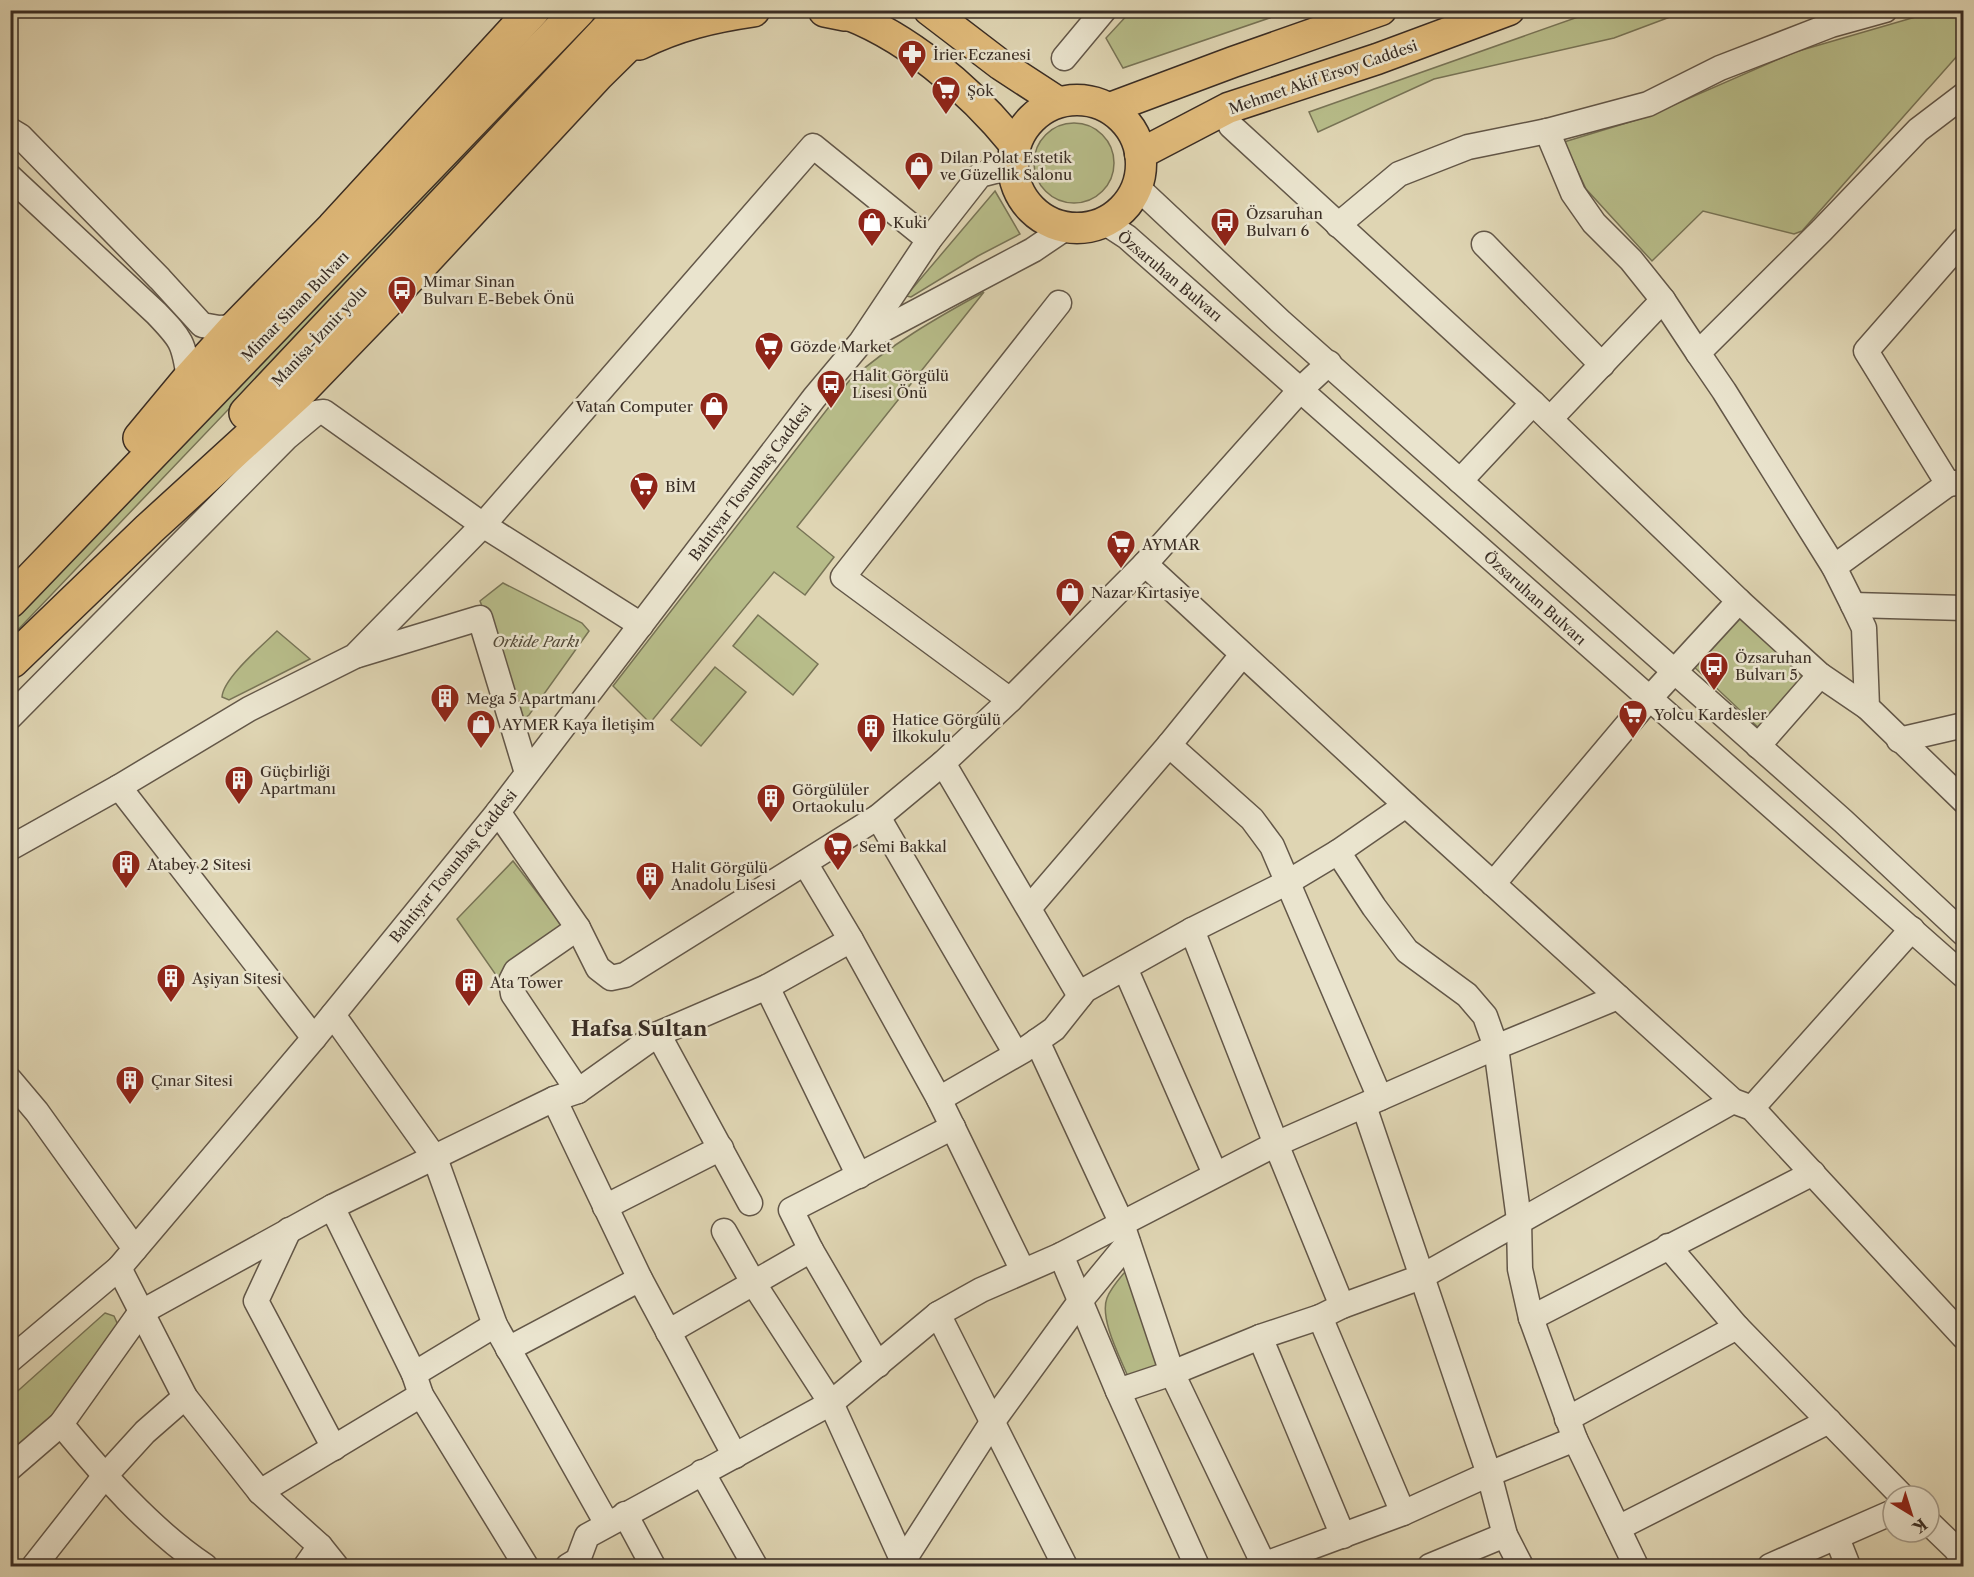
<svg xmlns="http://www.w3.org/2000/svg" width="1974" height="1577" font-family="'Libre Caslon Text',serif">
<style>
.green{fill:#b7bc89;stroke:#787456;stroke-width:1.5}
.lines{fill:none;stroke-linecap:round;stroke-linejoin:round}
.minor-casing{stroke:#635748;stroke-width:27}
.major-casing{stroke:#3a2d24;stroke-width:33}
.highway-casing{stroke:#3a2d24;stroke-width:36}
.minor{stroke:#eae4ce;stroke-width:24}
.major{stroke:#e0ba7a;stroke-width:30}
.highway{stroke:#e0ba7a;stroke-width:33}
.labels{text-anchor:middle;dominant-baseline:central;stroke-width:5;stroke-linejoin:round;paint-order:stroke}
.poi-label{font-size:15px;fill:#3a2d24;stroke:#eae4ce;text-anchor:start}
.street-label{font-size:15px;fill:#3a2d24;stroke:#eae4ce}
.park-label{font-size:15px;font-style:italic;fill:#534a38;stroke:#eae4ce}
.district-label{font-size:21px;font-weight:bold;fill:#3a2d24;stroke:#eae4ce}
</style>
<rect width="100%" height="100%" fill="#dfd5b3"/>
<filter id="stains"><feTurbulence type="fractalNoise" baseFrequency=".00333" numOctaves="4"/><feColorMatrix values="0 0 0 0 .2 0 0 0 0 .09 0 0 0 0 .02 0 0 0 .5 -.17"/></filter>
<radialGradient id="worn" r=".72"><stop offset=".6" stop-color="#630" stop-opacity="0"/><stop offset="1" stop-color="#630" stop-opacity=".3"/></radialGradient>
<g class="green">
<polygon points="593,11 609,11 11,637 11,621"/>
<polygon points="1131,11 1131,10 1290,11 1123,68 1106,38"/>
<polygon points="1595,11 1686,11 1614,38 1434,79 1318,132 1309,112"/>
<polygon points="1936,11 1959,11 1958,55 1802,231 1794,234 1703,211 1652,261 1586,189 1564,142 1646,117 1795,52"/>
<circle cx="1074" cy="163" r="40"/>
<polygon points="995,191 1020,234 978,256 911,297 906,296"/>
<path d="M984,292L797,527L834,557L805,595L774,572L650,723L613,686L849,381C890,345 936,318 984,292Z"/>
<polygon points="503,583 582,623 589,631 529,715 523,719 520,706 480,601"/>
<polygon points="1740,610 1808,673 1763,732 1691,664"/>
<polygon points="758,615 818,664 793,695 733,646"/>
<path d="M277,631L310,659L229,700L222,697C223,678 263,645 277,631Z"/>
<polygon points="715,667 746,692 701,746 671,720"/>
<polygon points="513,861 562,925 498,978 457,919"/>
<path d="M1129,1267L1162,1364L1129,1379C1121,1359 1099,1319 1107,1298C1111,1287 1122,1276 1129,1267Z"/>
<polygon points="105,1313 114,1316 118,1325 64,1414 11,1471 11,1397"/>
</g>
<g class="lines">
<g class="minor-casing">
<g id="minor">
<polyline points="1064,58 1104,10"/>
<polyline points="1964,95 1918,130 1822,230 1698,353 1724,391 1834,567 1853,605 1864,628 1867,707 1964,801"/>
<polyline points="1231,126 1533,403 1739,601 1820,675 1867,707"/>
<polyline points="10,130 20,136 160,279 202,325 219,328 236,327"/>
<polyline points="1547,131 1573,193 1594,223 1631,260 1663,300 1698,353"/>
<path d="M10,177L156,313C181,339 184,342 189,379"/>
<polyline points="1137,187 1281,322 1843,821 1964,934"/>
<polyline points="1104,222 1127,237 1964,976"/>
<polyline points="1338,225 1399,174 1468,147 1547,131 1648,104 1720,68 1831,25 1885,10"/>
<polyline points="1964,239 1866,351 1948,484 1964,482"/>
<polyline points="1484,244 1602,365"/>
<polyline points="863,340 1033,250 1067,227"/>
<polyline points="1550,419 1663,300"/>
<polyline points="1460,481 1533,403"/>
<polyline points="1145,564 1406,805 1733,1101 1752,1108 1964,1337"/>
<polyline points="1834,567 1948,484"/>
<polyline points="1853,605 1964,608"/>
<polyline points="358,655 480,618 527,773"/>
<polyline points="1010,700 843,577 1059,303"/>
<polyline points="10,717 286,438 316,413 324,412 483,525 641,625"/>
<polyline points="1899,740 1964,725"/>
<polyline points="1169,745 1252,819 1272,846 1380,1098"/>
<polyline points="1758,746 1820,675"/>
<polyline points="943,763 1080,996"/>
<polyline points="119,787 314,1038"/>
<polyline points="498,812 578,928 598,968 611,978 625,975 878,817 943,763 1010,700 1145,564 1301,389 1329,363"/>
<polyline points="878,817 1016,1054"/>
<polyline points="10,848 119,787 249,709 355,656 483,525 813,146 929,240"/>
<polyline points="1338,852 1374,907 1407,951 1467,995 1485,1016 1496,1047 1519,1220 1520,1269 1531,1318 1575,1439 1636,1566"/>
<polyline points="805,863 851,940 939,1099 1023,1271"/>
<polyline points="1493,884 1649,699 1739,601"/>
<polyline points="1030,907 1169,745 1242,655"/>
<polyline points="1192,930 1276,1144 1342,1306"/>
<polyline points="1125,968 1215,1174"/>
<polyline points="767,987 859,1176"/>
<polyline points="333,1015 435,1158 495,1325 607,1524"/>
<polyline points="658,1034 750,1203"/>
<polyline points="1037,1041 1122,1224 1172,1373 1264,1565"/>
<polyline points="10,1080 37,1112 135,1249"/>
<polyline points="578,1091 513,994 511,981 516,971 578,928"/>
<polyline points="554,1099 640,1279 735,1456"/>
<polyline points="939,1099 1024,1050 1054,1029 1085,990 1192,930 1288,882 1338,852 1406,805"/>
<polyline points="1364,1106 1489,1474 1505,1535 1521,1566"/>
<polyline points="1752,1108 1912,929"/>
<polyline points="332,1207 414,1374 421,1395 526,1566"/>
<polyline points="605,1207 721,1148"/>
<polyline points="289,1230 256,1301 334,1448"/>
<polyline points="724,1231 754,1284 831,1403 905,1566"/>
<polyline points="1668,1246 1737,1327 1902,1496"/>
<polyline points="1061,1255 1118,1391 1197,1566"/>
<polyline points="119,1268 185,1397 260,1492 320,1546 336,1566"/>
<polyline points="938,1314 1065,1566"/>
<polyline points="1320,1317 1403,1513"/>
<polyline points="1531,1318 1813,1173"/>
<polyline points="668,1332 811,1250"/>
<polyline points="1260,1337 1343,1536"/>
<polyline points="508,1349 640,1279"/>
<polyline points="10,1360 119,1268 314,1038 498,812 814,398 861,342 929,240 980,175 1011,167"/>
<polyline points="878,1365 811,1250 791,1210 953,1127"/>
<polyline points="414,1374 495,1325"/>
<polyline points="1118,1391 1172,1373 1260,1337 1320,1317 1342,1306 1421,1277 1733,1101"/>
<polyline points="1567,1419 1737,1327"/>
<path d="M61,1424C102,1474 151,1530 205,1566"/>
<polyline points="10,1468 61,1424 140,1313 332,1207 554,1099 578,1091 658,1034 767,987 851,940"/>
<polyline points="702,1472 755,1566"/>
<polyline points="260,1492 421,1395"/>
<polyline points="625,1514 653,1566"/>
<polyline points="1929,1523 1955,1548 1964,1560"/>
<polyline points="1618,1528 1829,1421"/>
<polyline points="1837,1538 1848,1566"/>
<polyline points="34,1566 104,1477 145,1432 185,1397"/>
<polyline points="306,1566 320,1546"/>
<polyline points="568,1566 578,1560 587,1536 831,1403 938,1314 981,1290 1061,1255 1276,1144 1496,1047 1618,997"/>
<polyline points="900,1566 993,1421 1081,1300 1128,1243"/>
<polyline points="1260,1566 1403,1513 1489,1474 1575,1439"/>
<polyline points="1430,1566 1505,1535"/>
<polyline points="1770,1566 1893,1512"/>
</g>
</g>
<g class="major-casing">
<g id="major">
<path d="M835,10C903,32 971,90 1015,145"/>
<polyline points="929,10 1001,65 1058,102"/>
<circle cx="1077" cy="164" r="64"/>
<polyline points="1110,108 1233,62 1381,10"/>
<polyline points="1140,154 1228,108 1377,59 1509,10"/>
</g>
</g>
<g class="highway-casing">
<g id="highway">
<polyline points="825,10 845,14"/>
<path d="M639,43C677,24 712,16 753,10"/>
<polyline points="246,413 626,10"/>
<polyline points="140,438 189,379 236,327 333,228 533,10"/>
<polyline points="10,601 579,10"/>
<polyline points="12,661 149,529 299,392 386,302 597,75 663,10"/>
</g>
</g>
<use href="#minor" class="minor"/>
<use href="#major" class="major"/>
<use href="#highway" class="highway"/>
</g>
<defs>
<g id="pharmacy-pin" transform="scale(1.5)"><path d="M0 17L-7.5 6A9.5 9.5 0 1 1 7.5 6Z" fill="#8f2418" stroke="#eae4ce"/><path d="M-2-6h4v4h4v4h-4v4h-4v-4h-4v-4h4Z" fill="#fff"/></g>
<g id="supermarket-pin" transform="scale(1.5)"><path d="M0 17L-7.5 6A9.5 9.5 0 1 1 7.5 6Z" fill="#8f2418" stroke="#eae4ce"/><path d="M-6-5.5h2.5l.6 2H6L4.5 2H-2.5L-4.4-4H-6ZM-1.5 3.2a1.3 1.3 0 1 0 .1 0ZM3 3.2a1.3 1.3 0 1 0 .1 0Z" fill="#fff"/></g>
<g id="shop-pin" transform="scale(1.5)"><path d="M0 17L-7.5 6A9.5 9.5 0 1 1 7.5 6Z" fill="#8f2418" stroke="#eae4ce"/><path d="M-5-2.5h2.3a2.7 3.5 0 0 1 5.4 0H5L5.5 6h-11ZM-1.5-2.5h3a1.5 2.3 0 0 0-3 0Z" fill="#fff"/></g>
<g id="bus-pin" transform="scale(1.5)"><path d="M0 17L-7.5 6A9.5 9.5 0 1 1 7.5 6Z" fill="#8f2418" stroke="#eae4ce"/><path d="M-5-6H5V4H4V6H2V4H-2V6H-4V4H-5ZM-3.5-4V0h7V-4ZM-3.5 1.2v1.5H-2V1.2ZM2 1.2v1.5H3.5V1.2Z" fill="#fff"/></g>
<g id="building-pin" transform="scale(1.5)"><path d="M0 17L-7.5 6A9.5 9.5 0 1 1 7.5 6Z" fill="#8f2418" stroke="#eae4ce"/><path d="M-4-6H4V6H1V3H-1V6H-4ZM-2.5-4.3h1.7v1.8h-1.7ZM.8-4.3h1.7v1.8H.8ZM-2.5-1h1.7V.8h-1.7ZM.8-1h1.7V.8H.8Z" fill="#fff"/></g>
</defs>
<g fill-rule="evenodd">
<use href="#pharmacy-pin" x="912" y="54"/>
<use href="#supermarket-pin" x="946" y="90"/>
<use href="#shop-pin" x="919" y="166"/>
<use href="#shop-pin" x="872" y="222"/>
<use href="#bus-pin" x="1225" y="222"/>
<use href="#bus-pin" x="402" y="290"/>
<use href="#supermarket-pin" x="769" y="346"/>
<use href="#bus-pin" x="831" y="384"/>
<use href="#shop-pin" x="714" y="406"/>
<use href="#supermarket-pin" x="644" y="486"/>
<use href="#supermarket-pin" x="1121" y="544"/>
<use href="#shop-pin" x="1070" y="592"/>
<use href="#bus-pin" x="1714" y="666"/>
<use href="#building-pin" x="445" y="698"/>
<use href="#supermarket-pin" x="1633" y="714"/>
<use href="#shop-pin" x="481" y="724"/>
<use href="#building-pin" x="871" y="728"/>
<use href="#building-pin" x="239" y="780"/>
<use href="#building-pin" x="771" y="798"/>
<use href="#supermarket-pin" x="838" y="846"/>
<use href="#building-pin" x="126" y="864"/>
<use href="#building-pin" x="650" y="876"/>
<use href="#building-pin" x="171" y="978"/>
<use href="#building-pin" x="469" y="982"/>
<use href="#building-pin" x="130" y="1080"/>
</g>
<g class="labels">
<g class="poi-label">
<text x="933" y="54">İrier Eczanesi</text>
<text x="967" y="90">Şok</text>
<text x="940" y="157">Dilan Polat Estetik<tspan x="940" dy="17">ve Güzellik Salonu</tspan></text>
<text x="1246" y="213">Özsaruhan<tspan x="1246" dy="17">Bulvarı 6</tspan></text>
<text x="893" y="222">Kuki</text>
<text x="423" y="281">Mimar Sinan<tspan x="423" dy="17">Bulvarı E-Bebek Önü</tspan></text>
<text x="790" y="346">Gözde Market</text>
<text x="852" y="375">Halit Görgülü<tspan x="852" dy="17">Lisesi Önü</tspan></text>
<text x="693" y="406" text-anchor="end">Vatan Computer</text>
<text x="665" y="486">BİM</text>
<text x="1142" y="544">AYMAR</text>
<text x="1091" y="592">Nazar Kırtasiye</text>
<text x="1735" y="657">Özsaruhan<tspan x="1735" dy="17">Bulvarı 5</tspan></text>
<text x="466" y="698">Mega 5 Apartmanı</text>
<text x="1654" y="714">Yolcu Kardesler</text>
<text x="892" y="719">Hatice Görgülü<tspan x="892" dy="17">İlkokulu</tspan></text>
<text x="502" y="724">AYMER Kaya İletişim</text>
<text x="260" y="771">Güçbirliği<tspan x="260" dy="17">Apartmanı</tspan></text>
<text x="792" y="789">Görgülüler<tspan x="792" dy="17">Ortaokulu</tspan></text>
<text x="859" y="846">Semi Bakkal</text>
<text x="147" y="864">Atabey 2 Sitesi</text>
<text x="671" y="867">Halit Görgülü<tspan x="671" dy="17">Anadolu Lisesi</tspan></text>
<text x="192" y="978">Aşiyan Sitesi</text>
<text x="490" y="982">Ata Tower</text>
<text x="151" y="1080">Çınar Sitesi</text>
</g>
<g class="street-label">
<text transform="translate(1323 77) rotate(-19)">Mehmet Akif Ersoy Caddesi</text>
<text transform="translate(1170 276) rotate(40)">Özsaruhan Bulvarı</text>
<text transform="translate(295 306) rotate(-46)">Mimar Sinan Bulvarı</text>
<text transform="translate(319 336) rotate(-47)">Manisa-İzmir yolu</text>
<text transform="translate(750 482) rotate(-53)">Bahtiyar Tosunbaş Caddesi</text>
<text transform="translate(1535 598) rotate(42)">Özsaruhan Bulvarı</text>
<text transform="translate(453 866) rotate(-51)">Bahtiyar Tosunbaş Caddesi</text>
</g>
<g class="park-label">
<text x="536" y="641">Orkide Parkı</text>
</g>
<g class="district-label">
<text x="639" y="1028">Hafsa Sultan</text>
</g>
</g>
<rect width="1974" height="1577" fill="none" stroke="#dfd5b3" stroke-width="36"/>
<rect x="12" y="12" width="1950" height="1553" fill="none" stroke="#3a2d24" stroke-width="3"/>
<rect x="18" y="18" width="1938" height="1541" fill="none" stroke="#3a2d24" stroke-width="1.5"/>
<g transform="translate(1911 1514) rotate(142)"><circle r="28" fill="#eae4ce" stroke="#a49b8a" stroke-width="1.5"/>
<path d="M0-4.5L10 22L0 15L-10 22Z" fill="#8f2418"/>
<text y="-9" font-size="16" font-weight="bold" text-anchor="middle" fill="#3a2d24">K</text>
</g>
<rect width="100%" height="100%" filter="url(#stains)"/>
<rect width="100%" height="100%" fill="url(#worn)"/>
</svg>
